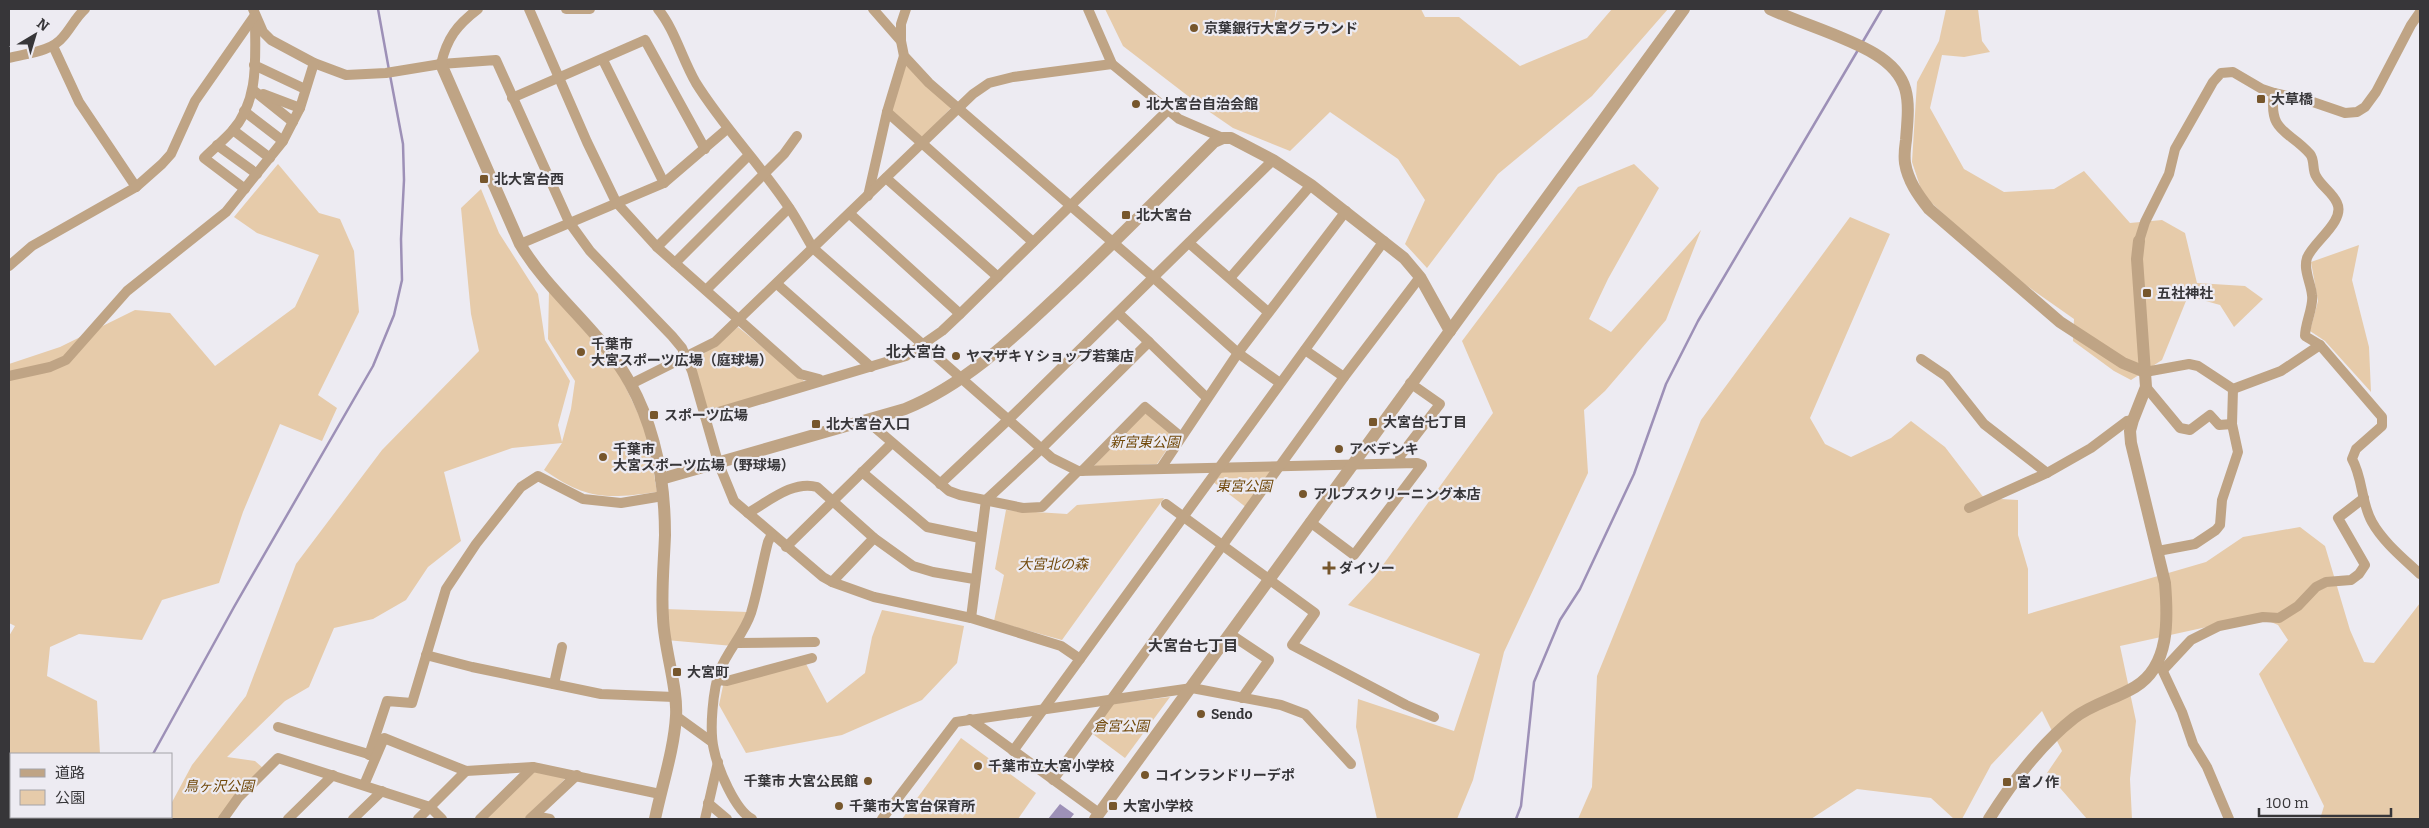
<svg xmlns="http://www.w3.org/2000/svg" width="2429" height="828" font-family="Bitter,'Noto Sans JP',serif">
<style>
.green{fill:#e6cbaa}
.water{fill:#9d90b7}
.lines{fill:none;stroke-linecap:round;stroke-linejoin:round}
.stream{stroke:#9d90b7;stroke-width:2.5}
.minor{stroke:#bfa485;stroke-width:10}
.tertiary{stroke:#bfa485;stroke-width:12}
.poi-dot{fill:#76562c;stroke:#edebf2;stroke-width:2}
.labels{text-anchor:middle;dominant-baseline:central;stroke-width:4.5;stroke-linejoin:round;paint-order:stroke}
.poi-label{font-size:14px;font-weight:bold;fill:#373639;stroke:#edebf2;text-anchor:start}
.park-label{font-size:14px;font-style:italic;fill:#704809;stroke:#edebf2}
.neighbourhood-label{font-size:15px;font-weight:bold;fill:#373639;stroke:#edebf2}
</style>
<rect width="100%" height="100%" fill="#edebf2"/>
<g class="green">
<polygon points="1105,9 1276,9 1274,24 1277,9 1421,9 1425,17 1459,17 1520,66 1587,38 1612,9 1668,9 1592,96 1498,174 1427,268 1405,244 1425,200 1398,159 1330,112 1290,151 1233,128 1201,106 1123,46"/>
<polygon points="1946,9 1978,9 1982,41 1990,52 1964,57 1942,55 1930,108 1964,169 2004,192 2054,189 2084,171 2130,223 2162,220 2185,233 2197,283 2245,286 2263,299 2234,327 2220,305 2188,296 2162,360 2131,380 2114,371 2073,341 2074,319 2003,269 1923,195 1912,162 1917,82 1939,41"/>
<polygon points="904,60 952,107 923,137 919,136 890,112"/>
<polygon points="278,164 319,213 340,219 354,251 359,312 318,395 337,408 322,441 280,424 243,512 219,583 162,600 142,640 79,634 50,647 47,676 97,701 100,754 11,754 11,780 9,757 9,636 15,626 9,623 9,364 60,347 135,310 170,313 215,366 295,307 319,255 257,233 234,217"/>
<polygon points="1634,164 1659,188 1608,279 1589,319 1611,332 1701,230 1666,320 1605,391 1584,410 1588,473 1504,652 1473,780 1457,819 1377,819 1356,727 1358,699 1454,731 1480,654 1348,605 1375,576 1493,413 1462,341 1578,187"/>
<path d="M481,189L499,233L538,294L545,340L570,381L558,425L562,442L571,409L575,381L548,339L549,291L615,365L647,432L657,492C606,499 587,500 544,470L562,443L512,448L444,472L461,541L428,567L406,600L373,619L334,628L309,687L285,701L227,757L255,761L263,768L219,819H171V804L192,765L246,696L296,564L382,450L479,351L471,314L461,208Z"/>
<polygon points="1850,217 1890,234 1810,418 1825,444 1851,457 1891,438 1911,421 1945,447 1984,498 2018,500 2018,535 2028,569 2028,614 2206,562 2243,537 2300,527 2325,546 2350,630 2364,662 2374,663 2420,603 2420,819 2320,819 2324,806 2259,674 2288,640 2278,625 2257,616 2120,646 2136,721 2130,779 2132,819 2087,819 2047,773 2062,751 2042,711 1991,765 1962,819 1954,819 1931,798 1857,789 1811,819 1578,819 1592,787 1597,676 1701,420"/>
<polygon points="2359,245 2352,280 2369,347 2371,392 2325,341 2310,331 2318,301 2311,262"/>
<polygon points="738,327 804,381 803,384 710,410 707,409 693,362"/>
<polygon points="1145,411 1173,434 1174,439 1157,464 1093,467"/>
<polygon points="1270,470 1271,474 1247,508 1212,481 1219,472"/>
<polygon points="1164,498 1062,640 994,621 1004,575 995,569 1006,510 1067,514 1077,505"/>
<polygon points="665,609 748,612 733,646 666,640"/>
<polygon points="882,610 964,626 957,663 922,700 842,735 746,753 719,705 724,681 805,662 827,703 865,673 872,637"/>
<polygon points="1170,697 1125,758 1090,732 1111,704"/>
<polygon points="961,738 1036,793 1018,819 902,819"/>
<polygon points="533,772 566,774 565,779 524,819 484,819"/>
<rect x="14" y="817" width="78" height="2"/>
</g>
<polygon class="water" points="1060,804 1074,814 1070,819 1048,819"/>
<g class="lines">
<g class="stream">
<polyline points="378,9 389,70"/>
<polyline points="1862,43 1882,9"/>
<polyline points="153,754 234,607 373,366 394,315 402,280 401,239 404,180 403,144 390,75"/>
<polyline points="130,819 131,817"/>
<polyline points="1516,819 1521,806 1534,682 1560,620 1580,589 1634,474 1666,384 1698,321 1858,50"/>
</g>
<g class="minor">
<polyline points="253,9 263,32 271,40 314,63 346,75 386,73 441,64 496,60 569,222 590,251 672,336 682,348 692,371 718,462 734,501 823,577 832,582 874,597 971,618 986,500 1041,449 1149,342 1206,397"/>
<polyline points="529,9 587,142 616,202 657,247 800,374 819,379"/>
<polyline points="566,9 590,9"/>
<path d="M658,9C675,30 682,59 696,83C724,128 761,165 790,209C798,221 805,235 813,248L1052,458L1078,471L1417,463L1422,465L1354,555L1310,522"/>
<polyline points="873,9 901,41 904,56 929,83 1154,278 1238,353 1280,383"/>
<polyline points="1088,9 1112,64 1179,119 1223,138"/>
<polyline points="901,41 901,24 906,9"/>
<polyline points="53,46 79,102 136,187"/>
<path d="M9,58C27,53 51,52 63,37C71,28 76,17 85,9"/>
<polyline points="603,60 664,183"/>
<path d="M441,64C447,38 457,25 478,9"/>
<polyline points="254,65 305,89"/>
<polyline points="253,90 293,122"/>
<path d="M2274,93C2268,133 2289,130 2310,154C2315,160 2312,170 2316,176C2321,186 2333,193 2337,203C2346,221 2312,243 2307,258C2303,270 2311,283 2312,295C2314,306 2305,323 2305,336L2320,345L2382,417V426L2356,449L2352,459C2363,478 2361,503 2372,522C2383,542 2404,559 2420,574"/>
<polyline points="263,94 300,108"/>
<polyline points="512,98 645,40 705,149"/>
<polyline points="244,111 283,141"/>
<polyline points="887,112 1033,242"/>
<polyline points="233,130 270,158"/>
<polyline points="217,145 257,174"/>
<polyline points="886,178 998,277"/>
<path d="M245,189L204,158C213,149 224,140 232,131C260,100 255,57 255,18"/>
<polyline points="868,196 887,112 904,56"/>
<polyline points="850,214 960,314"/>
<polyline points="2139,241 2145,222 2169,174 2175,149 2213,82 2221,73 2233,72 2262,89 2274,93 2310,101 2345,113 2357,112 2365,107 2376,92 2411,25 2420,12"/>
<polyline points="1189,243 1268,312"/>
<polyline points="520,244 664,183 727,129"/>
<polyline points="657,247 748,156"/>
<polyline points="675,263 784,154 797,136"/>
<polyline points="9,266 32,246 136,187 162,164 171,154 195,101 255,15"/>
<polyline points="1230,278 1311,185"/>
<polyline points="777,284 871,367"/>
<polyline points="706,290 789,208"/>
<polyline points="1118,313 1149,342"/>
<polyline points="1305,350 1344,377"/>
<polyline points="1921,359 1946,376 1984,424 2047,473"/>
<polyline points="2145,372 2189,364 2198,366 2233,389 2281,371 2320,345"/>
<polyline points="9,376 50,367 66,360 127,291 226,212 283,141 300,108 314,63"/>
<polyline points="631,384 715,342 973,94 989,83 1013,77 1112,64"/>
<polyline points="2146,387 2180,428 2190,430 2210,415 2219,425 2232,424"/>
<polyline points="705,416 906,356 942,331 960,314 1168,110"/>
<polyline points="866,420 949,491 960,495 1023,508 1042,507 1078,471"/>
<polyline points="1401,463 1400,456 1440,404 1410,383"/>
<polyline points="1161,468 1238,353 1346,211"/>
<polyline points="1082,471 1145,407 1180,436"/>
<polyline points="862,472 927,527 980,538"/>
<polyline points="940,484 1009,419 1273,160"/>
<polyline points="1166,504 1315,613 1292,645 1406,705 1434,717"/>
<polyline points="1969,508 2047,473 2091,448 2127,421 2133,420"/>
<path d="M748,513C768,502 793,480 817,487L874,538L913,566L933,572L974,579"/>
<polyline points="786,547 892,443"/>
<polyline points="2158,551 2195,544 2216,530 2220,525 2222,500 2238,452 2232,424 2233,389"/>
<polyline points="832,582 874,538"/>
<polyline points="971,618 1061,646 1080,659"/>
<polyline points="1230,634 1269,660 1242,698"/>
<polyline points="738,643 815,642"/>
<polyline points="426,655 472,667 601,694 674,697"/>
<polyline points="2160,665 2182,712 2193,744 2207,767 2229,819"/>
<polyline points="2163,670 2191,640 2219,626 2263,617 2279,618 2298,606 2316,587 2326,582 2351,580 2359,574 2365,565 2338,518 2364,498"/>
<polyline points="717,680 727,681 812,658"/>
<polyline points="554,684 562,647"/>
<polyline points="676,716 712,742"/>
<polyline points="970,719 1099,813"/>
<polyline points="278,727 375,756"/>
<polyline points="1013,751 1384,241"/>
<polyline points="369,755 387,701 412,703 446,589 476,544 521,487 538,476 583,499 621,503 663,496"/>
<polyline points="1053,780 1344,377 1420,277"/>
<polyline points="364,785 384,738 466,771 533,767 660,794"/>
<polyline points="708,803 727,819"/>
<polyline points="534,816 550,819"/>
<polyline points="223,819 238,798 278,758 430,807 442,819"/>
<polyline points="288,819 333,775"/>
<polyline points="353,819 382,791"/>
<polyline points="418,819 466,771"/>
<polyline points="480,819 533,767"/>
<polyline points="530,819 577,775"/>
<polyline points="705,819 718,762"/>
<path d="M752,819C735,810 718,769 714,750C709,730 713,689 720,670C728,650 744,634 751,613C758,590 762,565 768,542L772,534"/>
<polyline points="882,819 956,722 1192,688 1281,705 1305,714 1351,764"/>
</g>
<g class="tertiary">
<path d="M1770,9C1802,24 1845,36 1875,54C1913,77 1909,102 1906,140C1905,147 1904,156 1905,163C1908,181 1918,195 1929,209L2060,322L2123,363L2145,372"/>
<path d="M441,64L520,244C551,296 600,329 630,383C656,430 665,482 665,535C664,563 661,591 663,618C664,649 678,688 676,716C674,750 662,785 655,819"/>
<path d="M661,479L905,409C968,383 1016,335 1065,289C1116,241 1165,191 1214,142L1223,138H1231L1273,160L1311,185L1404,258L1420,277L1450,331"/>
<polyline points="1095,819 1684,9"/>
<path d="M1989,819C2011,784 2041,744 2074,718C2092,704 2115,699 2135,687C2170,666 2168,619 2165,583L2131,443L2130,431L2133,420L2146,387L2137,259L2139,241"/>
</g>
</g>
<g class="poi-dot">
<circle cx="1194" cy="28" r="5"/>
<rect x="2256" y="94" width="10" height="10" rx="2.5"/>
<circle cx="1136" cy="104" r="5"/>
<rect x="479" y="174" width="10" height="10" rx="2.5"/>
<rect x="1121" y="210" width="10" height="10" rx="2.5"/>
<rect x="2142" y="288" width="10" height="10" rx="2.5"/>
<circle cx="581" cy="352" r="5"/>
<circle cx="956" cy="356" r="5"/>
<rect x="649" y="410" width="10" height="10" rx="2.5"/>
<rect x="1368" y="417" width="10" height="10" rx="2.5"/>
<rect x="811" y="419" width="10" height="10" rx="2.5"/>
<circle cx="1339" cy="449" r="5"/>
<circle cx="603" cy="457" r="5"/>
<circle cx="1303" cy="494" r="5"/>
<path d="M1326.5 560.5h5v5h5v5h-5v5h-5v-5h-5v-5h5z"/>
<rect x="672" y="667" width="10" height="10" rx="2.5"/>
<circle cx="1201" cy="714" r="5"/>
<circle cx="978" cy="766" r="5"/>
<circle cx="1145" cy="775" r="5"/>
<circle cx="868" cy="781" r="5"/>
<rect x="2002" y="777" width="10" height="10" rx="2.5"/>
<circle cx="839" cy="806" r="5"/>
<rect x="1108" y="801" width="10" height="10" rx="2.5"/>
</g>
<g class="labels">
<g class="poi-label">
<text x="1204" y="28">京葉銀行大宮グラウンド</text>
<text x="2271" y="99">大草橋</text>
<text x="1146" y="104">北大宮台自治会館</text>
<text x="494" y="179">北大宮台西</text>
<text x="1136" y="215">北大宮台</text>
<text x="2157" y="293">五社神社</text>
<text x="591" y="344">千葉市<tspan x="591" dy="16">大宮スポーツ広場（庭球場）</tspan></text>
<text x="966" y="356">ヤマザキＹショップ若葉店</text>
<text x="664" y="415">スポーツ広場</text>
<text x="1383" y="422">大宮台七丁目</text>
<text x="826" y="424">北大宮台入口</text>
<text x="613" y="449">千葉市<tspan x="613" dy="16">大宮スポーツ広場（野球場）</tspan></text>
<text x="1349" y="449">アベデンキ</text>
<text x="1313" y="494">アルプスクリーニング本店</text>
<text x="1339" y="568">ダイソー</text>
<text x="687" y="672">大宮町</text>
<text x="1211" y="714">Sendo</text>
<text x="988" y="766">千葉市立大宮小学校</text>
<text x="1155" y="775">コインランドリーデポ</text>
<text x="858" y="781" text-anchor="end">千葉市 大宮公民館</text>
<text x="2017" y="782">宮ノ作</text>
<text x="849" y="806">千葉市大宮台保育所</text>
<text x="1123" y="806">大宮小学校</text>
</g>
<g class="park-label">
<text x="1145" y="442">新宮東公園</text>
<text x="1244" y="486">東宮公園</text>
<text x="1053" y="564">大宮北の森</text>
<text x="1121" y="726">倉宮公園</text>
<text x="219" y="786">鳥ヶ沢公園</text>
</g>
<g class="neighbourhood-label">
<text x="916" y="352">北大宮台</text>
<text x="1193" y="646">大宮台七丁目</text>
</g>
</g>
<rect width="2429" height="828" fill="none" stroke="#373639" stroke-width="20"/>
<rect x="10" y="753" width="162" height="65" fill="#edebf2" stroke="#a4a3a8"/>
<rect x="20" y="769" width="25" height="8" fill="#bfa485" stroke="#a4a3a8"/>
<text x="55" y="778" font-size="15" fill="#373639">道路</text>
<rect x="20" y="790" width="25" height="15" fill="#e6cbaa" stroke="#a4a3a8"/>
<text x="55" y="803" font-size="15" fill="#373639">公園</text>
<g transform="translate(35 35) rotate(38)" stroke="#edebf2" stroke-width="4" paint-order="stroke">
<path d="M0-4L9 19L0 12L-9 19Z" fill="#373639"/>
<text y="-8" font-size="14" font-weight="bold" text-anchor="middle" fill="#373639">N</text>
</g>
<path d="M2259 808v8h132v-8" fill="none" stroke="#373639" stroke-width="2.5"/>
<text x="2266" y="808" font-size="15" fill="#373639" stroke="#edebf2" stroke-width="4" paint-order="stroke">100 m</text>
</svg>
